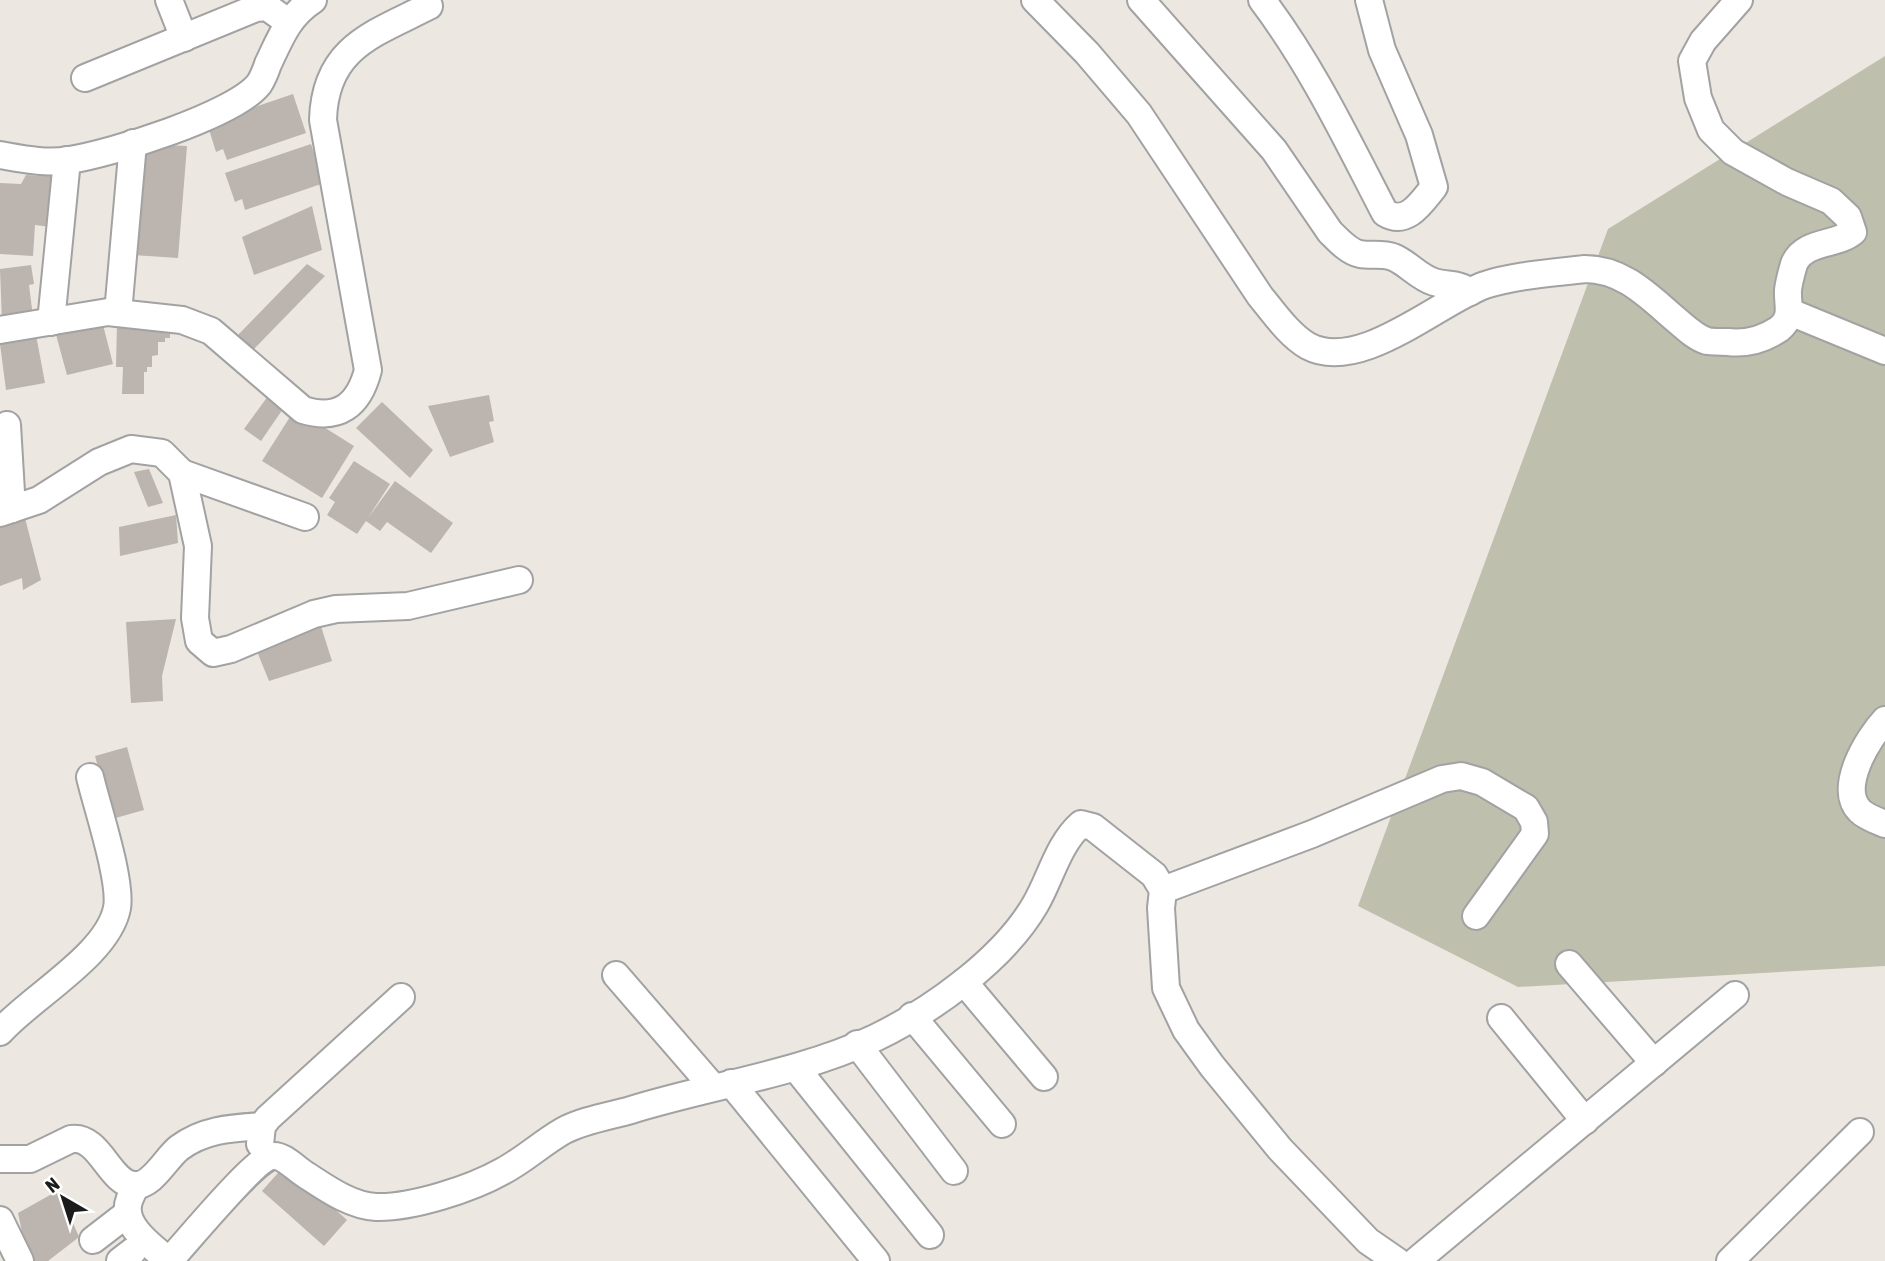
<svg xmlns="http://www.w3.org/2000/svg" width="1885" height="1261" font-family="'Asap Condensed',sans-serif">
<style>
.construction{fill:#bfbfad}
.building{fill:#bcb4ae}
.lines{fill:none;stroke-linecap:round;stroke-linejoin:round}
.minor-casing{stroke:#a2a2a2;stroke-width:30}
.minor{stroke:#fff;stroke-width:26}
</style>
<rect width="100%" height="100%" fill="#ece8e1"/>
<polygon class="construction" points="1885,56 1885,966 1518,987 1358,906 1608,229"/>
<g class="building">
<polygon points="293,94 306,133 227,160 223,149 216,152 207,123"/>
<polygon points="143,144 187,146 178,258 133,255"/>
<polygon points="311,144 324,183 245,210 242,199 235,202 225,173"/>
<polygon points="39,170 56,172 52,227 35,225 33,256 0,254 0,183 21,184 26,175 37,176"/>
<polygon points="312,206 322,250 254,275 242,237"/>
<polygon points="307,264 325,276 250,353 236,337"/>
<polygon points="31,265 34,284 29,285 33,317 2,322 0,269"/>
<polygon points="101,317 113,364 67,375 55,331"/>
<polygon points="117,323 170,323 170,338 165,338 165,342 158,342 158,355 152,356 152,367 147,367 147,372 144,372 144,394 122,394 123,367 116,367"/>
<polygon points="36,335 45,383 6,390 0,344"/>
<polygon points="271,392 287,403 261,441 244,429"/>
<polygon points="489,395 494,421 489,422 494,442 450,457 428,406"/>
<polygon points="382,402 433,450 410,478 356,428"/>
<polygon points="295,409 354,446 322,498 262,461"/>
<polygon points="354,461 390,484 368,518 395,481 453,523 431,553 387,522 380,531 366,521 357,534 327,515 335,502 329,498"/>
<polygon points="149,469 163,503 148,507 134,472"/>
<polygon points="24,514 41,580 23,590 22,578 0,586 0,524"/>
<polygon points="176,515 178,543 120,556 119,527"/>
<polygon points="176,619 162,676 163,701 131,703 126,622"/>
<polygon points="319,620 332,661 269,681 254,644"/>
<polygon points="127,747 144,810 112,819 95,756"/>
<polygon points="285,1165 347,1220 324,1246 262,1191"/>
<polygon points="59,1190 79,1237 48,1261 28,1261 18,1213"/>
</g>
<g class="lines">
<g class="minor-casing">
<g id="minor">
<polyline points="169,0 184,38"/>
<path d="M1035,0L1087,53L1139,114L1260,296C1274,313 1289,335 1308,346C1360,374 1439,301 1485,285C1516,275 1553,273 1585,269C1625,269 1651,299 1680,323C1688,330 1697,338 1707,341C1714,342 1721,342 1728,342C1746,344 1764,339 1779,329C1794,317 1787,305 1788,290C1789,282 1792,271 1794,264C1804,240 1836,246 1853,232L1848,217L1831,201L1787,182L1733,152L1711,130L1698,98L1692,61L1703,41L1739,0"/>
<path d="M1141,0L1274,150L1330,232C1338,240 1349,252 1360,254C1371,256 1382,253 1393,257C1408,263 1418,277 1434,282C1446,286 1459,283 1470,292"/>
<path d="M1262,0C1312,66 1347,140 1385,213C1407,226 1421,203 1434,187L1419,135L1382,50L1369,0"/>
<polyline points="85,78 256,8 267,7 288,22"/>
<path d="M0,155C23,159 46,164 69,160C110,154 235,115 259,84C263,78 266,70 268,64C280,39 288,16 313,0"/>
<polyline points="1790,312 1885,351"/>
<polyline points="118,313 133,143"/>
<polyline points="51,322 67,160"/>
<path d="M0,330L108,312L182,320L211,331L303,410C339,421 359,405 368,370L323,120C325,47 374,34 429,6"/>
<polyline points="7,425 12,509"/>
<polyline points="182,473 305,517"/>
<polyline points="0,513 39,500 99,462 131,449 162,453 182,473 198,546 195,618 199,641 213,653 231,649 314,614 336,609 408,606 519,580"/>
<path d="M1885,720C1868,738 1837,788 1860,811C1866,817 1878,821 1885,824"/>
<polyline points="1163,890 1312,834 1442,779 1461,776 1482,782 1526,808 1534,822 1535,834 1476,916"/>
<polyline points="1569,964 1654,1063"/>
<polyline points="616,975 713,1087"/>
<polyline points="964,982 1044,1077"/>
<polyline points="912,1016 1002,1124"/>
<polyline points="1501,1018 1585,1121"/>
<path d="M0,1032C31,997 108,955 117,908C122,881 97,807 90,777"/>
<polyline points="857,1044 954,1171"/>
<polyline points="796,1068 930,1235"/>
<polyline points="731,1083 876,1261"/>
<polyline points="260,1144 262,1126 268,1118 401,997"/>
<path d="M0,1159H30L71,1139C100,1135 109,1183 134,1185C152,1187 166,1158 179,1148C204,1129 233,1128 262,1126"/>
<path d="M136,1186C132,1193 126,1204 128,1213C131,1232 155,1249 169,1261"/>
<polyline points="0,1220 20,1261"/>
<polyline points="93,1240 128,1213"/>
<polyline points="120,1261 133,1251"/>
<path d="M169,1261C185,1244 256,1157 273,1156C284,1155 297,1170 306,1175C326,1188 351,1206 376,1207C412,1208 471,1189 503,1171C524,1160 542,1143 563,1131C583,1120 610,1116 631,1110C712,1085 798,1074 875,1038C931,1011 1003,960 1035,905C1050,880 1058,844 1081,824L1093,827L1154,875L1163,890L1161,908L1166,988L1186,1030L1212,1066L1280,1149L1368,1241L1397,1261"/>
<polyline points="1416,1261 1735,995"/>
<polyline points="1730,1261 1860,1132"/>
</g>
</g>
<use href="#minor" class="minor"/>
</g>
<g transform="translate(63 1198) rotate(321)" stroke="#ffffff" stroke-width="5" paint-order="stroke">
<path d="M0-5L12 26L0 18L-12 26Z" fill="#1b1b1b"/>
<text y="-10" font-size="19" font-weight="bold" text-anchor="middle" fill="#1b1b1b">N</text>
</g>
</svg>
